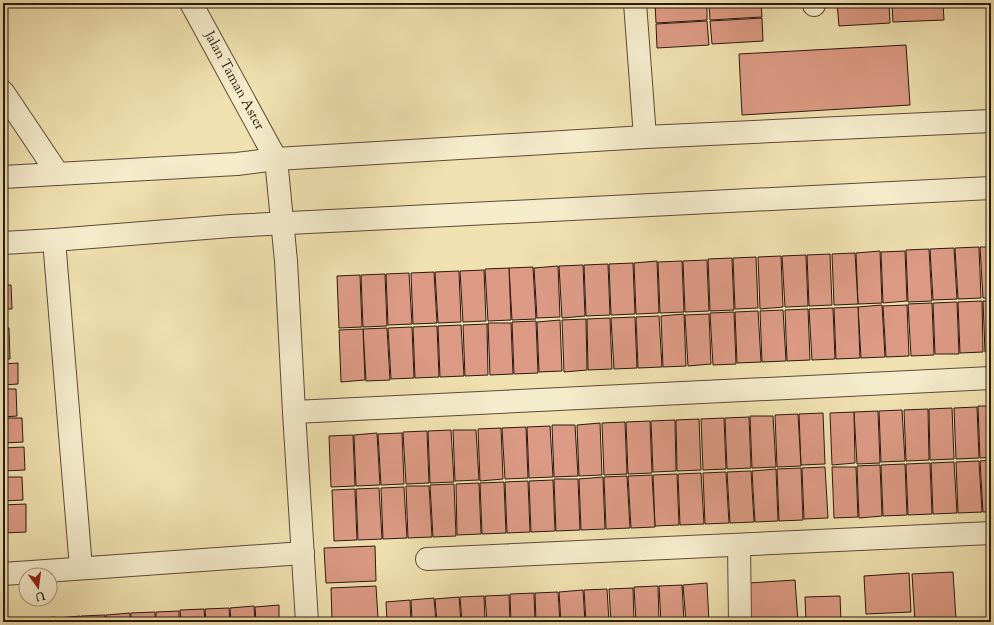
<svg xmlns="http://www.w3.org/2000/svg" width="994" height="625" font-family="'Sorts Mill Goudy',serif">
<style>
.building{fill:#dc9a84;stroke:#2a180e}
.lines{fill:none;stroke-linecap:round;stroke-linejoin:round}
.street-casing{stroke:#5c4a36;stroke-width:24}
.street{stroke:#f5eccc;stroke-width:22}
.labels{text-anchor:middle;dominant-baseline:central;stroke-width:4;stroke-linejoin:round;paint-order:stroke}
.street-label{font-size:14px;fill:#2a180e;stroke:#f5eccc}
</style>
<rect width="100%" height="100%" fill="#f0e1b0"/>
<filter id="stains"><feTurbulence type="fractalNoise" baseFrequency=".005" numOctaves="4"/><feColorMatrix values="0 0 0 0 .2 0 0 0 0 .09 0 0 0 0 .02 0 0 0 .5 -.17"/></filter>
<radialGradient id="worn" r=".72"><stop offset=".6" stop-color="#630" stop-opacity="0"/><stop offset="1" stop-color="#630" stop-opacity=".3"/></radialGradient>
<g class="building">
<polygon points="655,3 707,3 707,20 656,23"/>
<polygon points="709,3 761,3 762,17 710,20"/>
<polygon points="837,3 889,3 890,23 839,26"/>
<polygon points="892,3 943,3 944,20 893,22"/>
<polygon points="762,18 763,41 712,44 710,21"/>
<polygon points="707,21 709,45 657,48 656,24"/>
<polygon points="906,45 910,105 742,115 739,54"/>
<polygon points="979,247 981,298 958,299 955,248"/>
<polygon points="980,247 991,247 991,298 983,298"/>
<polygon points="954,248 957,299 933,300 930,249"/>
<polygon points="929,249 932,301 908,302 906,250"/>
<polygon points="880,251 882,303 858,304 856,253"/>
<polygon points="905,251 907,301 883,303 881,252"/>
<polygon points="855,253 858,304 834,305 832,254"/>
<polygon points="830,254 832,305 809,306 807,255"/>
<polygon points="806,255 808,306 785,307 782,256"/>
<polygon points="781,256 783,307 760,309 758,257"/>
<polygon points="756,257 758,308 735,309 733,258"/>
<polygon points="732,258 734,310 710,311 708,259"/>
<polygon points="707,260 709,311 685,312 683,261"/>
<polygon points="657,261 659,313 636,314 634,263"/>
<polygon points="682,261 684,312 660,313 658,262"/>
<polygon points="633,263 635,314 611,315 609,264"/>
<polygon points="608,264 610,315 586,316 584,265"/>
<polygon points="583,265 585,316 562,318 559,266"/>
<polygon points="558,266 560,317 537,318 534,268"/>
<polygon points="533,267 536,319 512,320 509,268"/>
<polygon points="509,268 511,320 488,321 485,269"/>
<polygon points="484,270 486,321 463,322 460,271"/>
<polygon points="459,271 461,322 438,323 435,272"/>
<polygon points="434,272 437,323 413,324 411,273"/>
<polygon points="409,273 412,324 388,325 386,274"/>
<polygon points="385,274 387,326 363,327 361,275"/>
<polygon points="360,275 362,327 339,328 337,276"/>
<polygon points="3,285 11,285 12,309 3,309"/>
<polygon points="982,301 983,352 960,353 958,302"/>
<polygon points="983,301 991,301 991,352 985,352"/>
<polygon points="957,302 959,354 935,354 933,303"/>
<polygon points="932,303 934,355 911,356 908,304"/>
<polygon points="882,305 885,357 861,358 858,307"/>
<polygon points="907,305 909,356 886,357 883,306"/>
<polygon points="858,307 860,358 836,359 834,308"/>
<polygon points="833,308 835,359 812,360 809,309"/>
<polygon points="808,309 810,360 787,361 785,310"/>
<polygon points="783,310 786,361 762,362 760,311"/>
<polygon points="758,311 761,362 737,363 735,312"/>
<polygon points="734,312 736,364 713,365 710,313"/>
<polygon points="684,314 686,366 663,367 661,316"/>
<polygon points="709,314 711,364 688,366 685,315"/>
<polygon points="659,316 662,367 638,368 636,317"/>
<polygon points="635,317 637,368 614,369 611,318"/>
<polygon points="610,318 612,369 588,370 587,319"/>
<polygon points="586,319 587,370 564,372 562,320"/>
<polygon points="560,320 562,371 539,372 537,322"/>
<polygon points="536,321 538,373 514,374 512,322"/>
<polygon points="488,323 511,323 513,374 490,375"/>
<polygon points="487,324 488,375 465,376 463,325"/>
<polygon points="461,325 464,376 440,377 438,326"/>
<polygon points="437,326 439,377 415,378 413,327"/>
<polygon points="412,327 414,378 391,379 388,328"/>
<polygon points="3,328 9,328 10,359 3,359"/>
<polygon points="387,328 390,380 366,381 363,329"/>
<polygon points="363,329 365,380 341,382 339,330"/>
<polygon points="18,363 18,384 3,385 3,364"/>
<polygon points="3,389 16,389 17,416 3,417"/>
<polygon points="978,406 991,406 991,457 980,458"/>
<polygon points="977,407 979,458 956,459 954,408"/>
<polygon points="952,408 954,459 930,460 929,409"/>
<polygon points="928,409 929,460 906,461 904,410"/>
<polygon points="902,410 905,461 881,462 879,411"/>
<polygon points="878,411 880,463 857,464 854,412"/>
<polygon points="854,412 855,463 832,465 830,413"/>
<polygon points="823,413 825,464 801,465 799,414"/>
<polygon points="798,414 801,466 777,467 775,415"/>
<polygon points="750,416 773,416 776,467 752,468"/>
<polygon points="749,417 751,468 727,469 725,418"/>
<polygon points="3,418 22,418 23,442 3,443"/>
<polygon points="724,418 726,469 703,470 701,419"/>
<polygon points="699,419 701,470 677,471 676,420"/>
<polygon points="675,420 676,471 653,472 651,421"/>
<polygon points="650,421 652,473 628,474 626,422"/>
<polygon points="625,422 627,474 604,475 602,423"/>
<polygon points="600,423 602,475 579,476 577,425"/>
<polygon points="552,425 575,425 578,476 554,477"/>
<polygon points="550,426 553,477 529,478 527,427"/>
<polygon points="526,427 528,478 505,479 502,428"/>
<polygon points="501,428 503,479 480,481 478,429"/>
<polygon points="451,430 454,482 430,483 428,431"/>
<polygon points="453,430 476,430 479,480 455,481"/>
<polygon points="427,431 429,483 406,484 403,432"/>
<polygon points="377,433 380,485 356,486 354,435"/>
<polygon points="402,433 404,484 381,485 378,434"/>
<polygon points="353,435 355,486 331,487 329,436"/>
<polygon points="24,447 25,470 3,471 3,448"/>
<polygon points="991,460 991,512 983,512 980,461"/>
<polygon points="979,461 982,512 958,513 956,462"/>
<polygon points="954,462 957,513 933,514 931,463"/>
<polygon points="930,463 932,514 908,515 906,464"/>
<polygon points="905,464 907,515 883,516 881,465"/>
<polygon points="880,465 882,516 859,518 857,466"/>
<polygon points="825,467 828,518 804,519 802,468"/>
<polygon points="832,467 856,467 858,517 834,518"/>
<polygon points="801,468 803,520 779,521 777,469"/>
<polygon points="776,469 778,521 755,522 752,471"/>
<polygon points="751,471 754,522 730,523 727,472"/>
<polygon points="726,472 729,523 705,524 703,473"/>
<polygon points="701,473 704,524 680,525 678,474"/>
<polygon points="677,474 679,525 655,526 653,475"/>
<polygon points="652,475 655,527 631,528 628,476"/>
<polygon points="627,476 630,528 606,529 604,477"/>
<polygon points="3,477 22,477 23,500 3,501"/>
<polygon points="603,477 605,529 581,530 579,479"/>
<polygon points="554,479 578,479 580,530 556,531"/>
<polygon points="553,480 555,531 531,532 529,481"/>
<polygon points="528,481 530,532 507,533 505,482"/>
<polygon points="504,482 506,533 482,534 480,483"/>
<polygon points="479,483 481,534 457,535 456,484"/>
<polygon points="454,484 456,536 433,537 430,485"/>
<polygon points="406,486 429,486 432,537 408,538"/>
<polygon points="404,487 407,538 383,539 381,488"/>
<polygon points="379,488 382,539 358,540 356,489"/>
<polygon points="355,489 357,540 334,541 332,490"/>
<polygon points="26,504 26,532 3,533 3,505"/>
<polygon points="375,546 376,581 326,583 324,548"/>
<polygon points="953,572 956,620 915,622 912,574"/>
<polygon points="909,573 911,612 866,614 864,576"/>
<polygon points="795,580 798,622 751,622 749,583"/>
<polygon points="707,583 709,622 686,622 683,585"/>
<polygon points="682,585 684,622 661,622 659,586"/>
<polygon points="376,586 378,618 332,620 331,588"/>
<polygon points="658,586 659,622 636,622 634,587"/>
<polygon points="633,588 634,622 611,622 609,589"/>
<polygon points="607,589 609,622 586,622 584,590"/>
<polygon points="583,590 585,622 561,622 559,592"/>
<polygon points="558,592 560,622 536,622 535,593"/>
<polygon points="534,593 535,622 511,622 510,594"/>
<polygon points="509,595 510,622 487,622 485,596"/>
<polygon points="484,596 485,622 462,622 460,597"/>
<polygon points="840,596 841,622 806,622 805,597"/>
<polygon points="459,597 461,622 437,622 435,599"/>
<polygon points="434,598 436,622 412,622 411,600"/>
<polygon points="410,600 411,622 387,622 386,602"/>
<polygon points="279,605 279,622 256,622 255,607"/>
<polygon points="254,606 255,622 231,622 230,608"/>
<polygon points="229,608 230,622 206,622 205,609"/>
<polygon points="204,609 205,622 181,622 180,610"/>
<polygon points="179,611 179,622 156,622 156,612"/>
<polygon points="155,612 155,622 131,622 131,613"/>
<polygon points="130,613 130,622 106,622 106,615"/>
<polygon points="105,615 105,622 82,622 81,616"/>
<polygon points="80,616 81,622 57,622 57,618"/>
<polygon points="55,617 56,622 32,622 32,619"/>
<polygon points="31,619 31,622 7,622 7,620"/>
</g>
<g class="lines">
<g class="street-casing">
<g id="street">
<path id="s1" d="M191,3L276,159L286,261L294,412L307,622"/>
<polyline points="635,3 645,137"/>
<polyline points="814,3 814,5"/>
<polyline points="3,92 58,174"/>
<polyline points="3,177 237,164 276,159 645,137 991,121"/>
<polyline points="54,240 81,568"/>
<polyline points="3,243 54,240 231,226 991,188"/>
<polyline points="294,412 991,378"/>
<polyline points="739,545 740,622"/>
<polyline points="427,559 991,533"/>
<polyline points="3,574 303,553"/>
</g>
</g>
<use href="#street" class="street"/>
</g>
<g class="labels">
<g class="street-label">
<text stroke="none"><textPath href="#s1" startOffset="89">Jalan Taman Aster</textPath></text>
</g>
</g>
<rect width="994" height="625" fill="none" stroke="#f0e1b0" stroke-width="16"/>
<rect x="4" y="4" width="986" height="617" fill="none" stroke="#2a180e" stroke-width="2"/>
<rect x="8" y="8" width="978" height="609" fill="none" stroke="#2a180e"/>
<g transform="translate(38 587) rotate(166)"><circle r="19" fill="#f5eccc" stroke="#a49780"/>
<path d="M0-3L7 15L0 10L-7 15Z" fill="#8f2418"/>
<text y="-6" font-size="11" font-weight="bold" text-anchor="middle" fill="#2a180e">U</text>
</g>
<rect width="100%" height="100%" filter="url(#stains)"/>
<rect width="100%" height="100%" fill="url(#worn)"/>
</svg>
